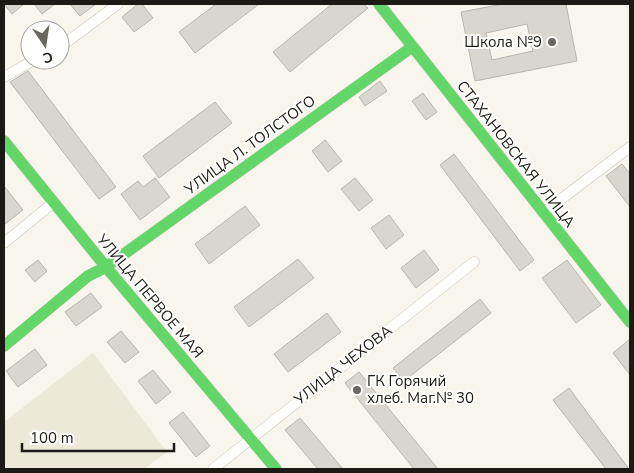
<svg xmlns="http://www.w3.org/2000/svg" width="634" height="473" font-family="'Nunito Sans',sans-serif">
<style>
.built{fill:#ede9d9}
.building{fill:#d8d6cf;stroke:#b7b6af;fill-rule:evenodd}
.lines{fill:none;stroke-linecap:round;stroke-linejoin:round}
.street-casing{stroke:#c8c6bf;stroke-width:11}
.fast-casing{stroke:#c8c6bf;stroke-width:12}
.street{stroke:#fefefc;stroke-width:10}
.fast{stroke:#63d668;stroke-width:11}
.poi-dot{fill:#686760;stroke:#fff;stroke-width:2}
.labels{text-anchor:middle;dominant-baseline:central;stroke-width:4;stroke-linejoin:round;paint-order:stroke}
.poi-label{font-size:15px;fill:#1b1a14;stroke:#fff;text-anchor:end}
.street-label{font-size:15px;fill:#1b1a14;stroke:#fff}
</style>
<rect width="100%" height="100%" fill="#f7f5ec"/>
<polygon class="built" points="93,353 167,452 144,469 4,469 4,422"/>
<g class="building">
<polygon points="4,4 24,4 12,14"/>
<polygon points="34,4 55,4 42,14"/>
<polygon points="70,4 96,4 80,16"/>
<polygon points="138,4 142,4 153,18 134,32 122,17"/>
<polygon points="216,4 259,4 195,53 179,32"/>
<polygon points="332,4 364,4 368,8 290,72 273,52"/>
<path d="M503,4H566L577,61L475,81L461,12ZM527,24L533,51L492,60L486,33Z"/>
<polygon points="28,71 116,187 99,199 10,82"/>
<polygon points="380,81 387,91 365,106 359,97"/>
<polygon points="423,93 437,112 426,120 412,101"/>
<polygon points="215,102 232,123 159,178 143,156"/>
<polygon points="325,140 342,161 328,172 312,151"/>
<polygon points="454,154 534,260 520,271 440,165"/>
<polygon points="622,164 630,174 630,207 606,176"/>
<polygon points="155,178 170,197 140,220 121,194 138,181 143,187"/>
<polygon points="355,178 373,200 359,211 341,189"/>
<polygon points="4,186 23,210 4,225"/>
<polygon points="245,206 260,225 209,264 195,244"/>
<polygon points="389,215 404,235 386,249 371,228"/>
<polygon points="424,250 439,270 416,288 401,268"/>
<polygon points="298,259 314,278 249,327 234,307"/>
<polygon points="38,260 47,271 35,282 25,270"/>
<polygon points="567,260 601,305 576,323 542,278"/>
<polygon points="91,293 102,307 76,326 65,312"/>
<polygon points="480,299 491,313 404,381 393,368"/>
<polygon points="327,313 341,332 288,372 274,354"/>
<polygon points="121,331 139,352 125,363 107,342"/>
<polygon points="630,339 630,375 613,353"/>
<polygon points="35,349 47,365 18,387 6,371"/>
<polygon points="153,370 171,392 156,404 138,381"/>
<polygon points="359,372 438,469 414,469 345,383"/>
<polygon points="569,388 629,469 606,469 553,400"/>
<polygon points="183,412 210,446 196,457 169,423"/>
<polygon points="300,418 343,469 318,469 285,430"/>
</g>
<g class="lines">
<g class="street-casing">
<g id="street">
<polyline points="60,47 118,4"/>
<polyline points="4,77 34,60"/>
<polyline points="544,212 630,147"/>
<polyline points="4,243 53,203"/>
<polyline points="213,469 474,262"/>
</g>
</g>
<g class="fast-casing">
<g id="fast">
<polyline points="379,4 630,322"/>
<polyline points="4,141 106,267 276,469"/>
<polyline points="4,346 88,276 106,267 412,47"/>
</g>
</g>
<use href="#street" class="street"/>
<use href="#fast" class="fast"/>
</g>
<g class="poi-dot">
<circle cx="552" cy="42" r="5"/>
<circle cx="357" cy="390" r="5"/>
</g>
<g class="labels">
<g class="poi-label">
<text x="542" y="42">Школа №9</text>
<text x="367" y="381" text-anchor="start">ГК Горячий<tspan x="367" dy="17">хлеб. Маг.№ 30</tspan></text>
</g>
<g class="street-label">
<text transform="translate(250 145) rotate(-36)">УЛИЦА Л. ТОЛСТОГО</text>
<text transform="translate(516 154) rotate(52)">СТАХАНОВСКАЯ УЛИЦА</text>
<text transform="translate(150 296) rotate(50)">УЛИЦА ПЕРВОЕ МАЯ</text>
<text transform="translate(343 365) rotate(-38)">УЛИЦА ЧЕХОВА</text>
</g>
</g>
<rect width="634" height="473" fill="none" stroke="#1b1a14" stroke-width="10"/>
<g transform="translate(45 45) rotate(167)"><circle r="24" fill="#ffffff" stroke="#a4a3a1"/>
<path d="M0-4L9 19L0 12L-9 19Z" fill="#686760"/>
<text y="-8" font-size="14" font-weight="bold" text-anchor="middle" fill="#1b1a14">С</text>
</g>
<path d="M22 443v8h152v-8" fill="none" stroke="#1b1a14" stroke-width="2.5"/>
<text x="30" y="443" font-size="15" fill="#1b1a14" stroke="#ffffff" stroke-width="4" paint-order="stroke">100 m</text>
</svg>
